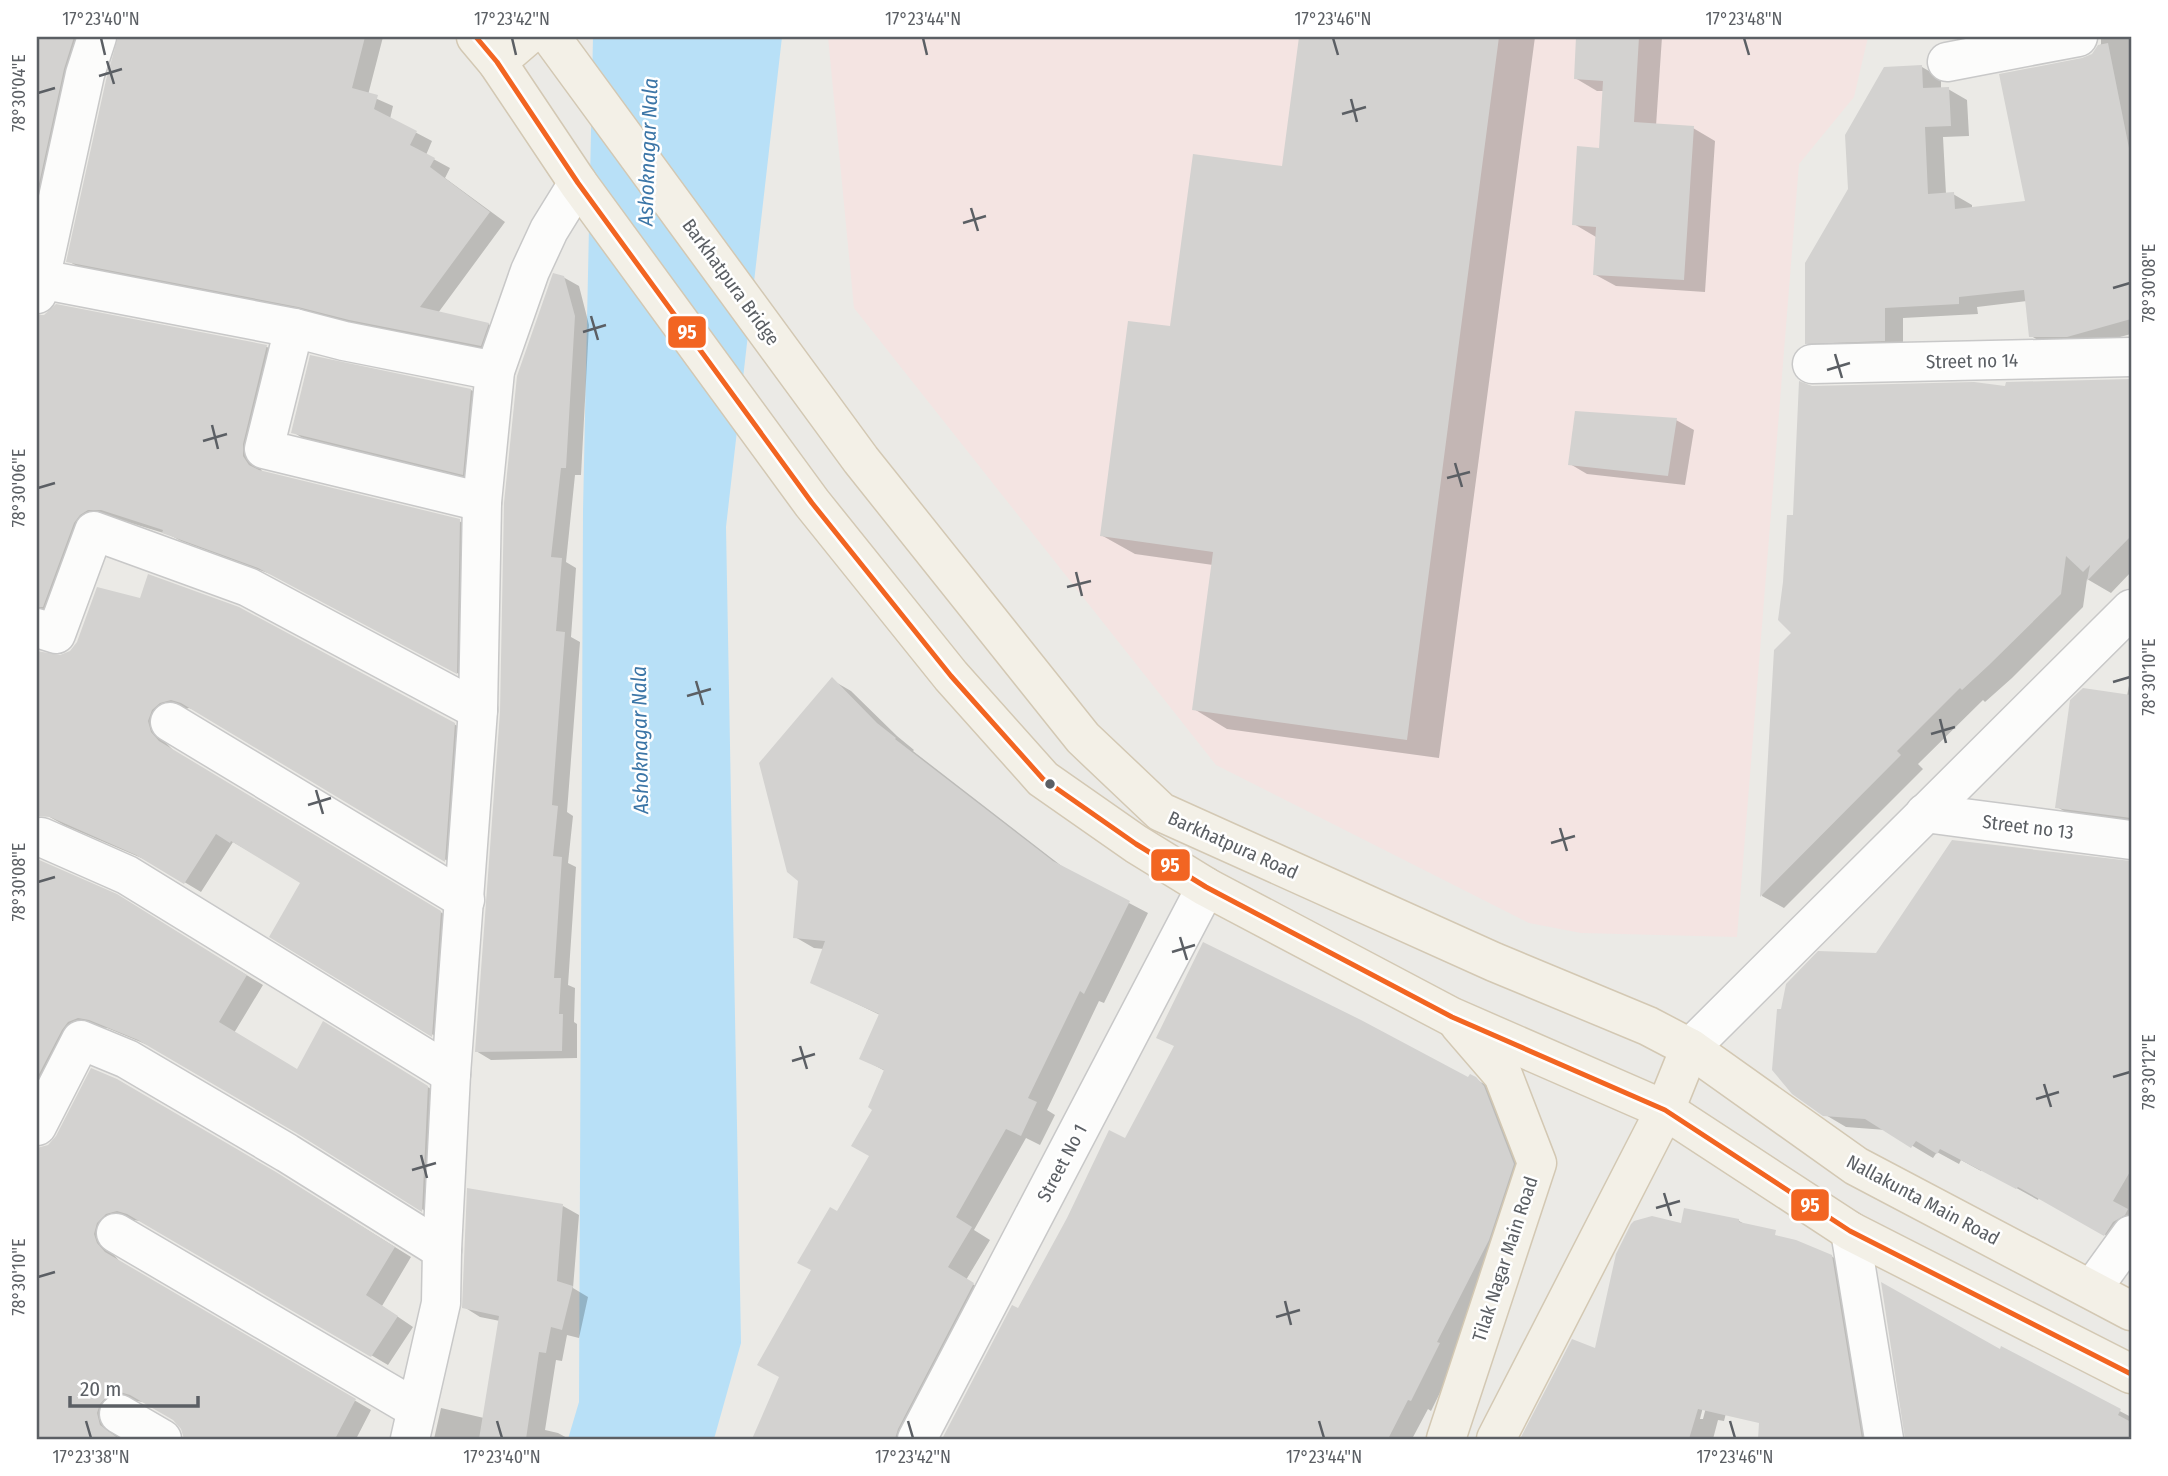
<svg xmlns="http://www.w3.org/2000/svg" width="2168" height="1476" font-family="'Fira Sans Condensed',sans-serif">
<style>
.medical{fill:#f4e4e2}
.water{fill:#b8e0f7}
.shadow{fill:#0003;fill-rule:evenodd}
.building{fill:#d3d2d0}
.lines{fill:none;stroke-linecap:round;stroke-linejoin:round}
.minor-casing{stroke:#c8c8c8;stroke-width:41}
.tertiary-casing{stroke:#c8c8c8;stroke-width:41}
.primary-casing{stroke:#d3c8b3;stroke-width:41}
.minor{stroke:#fcfcfb;stroke-width:38}
.tertiary{stroke:#fcfcfb;stroke-width:38}
.primary{stroke:#f3f0e7;stroke-width:38}
.bus-1-casing{stroke:#fff;stroke-width:10}
.bus-1{stroke:#f26522;stroke-width:5}
.ticks{fill:none;stroke:#5b5f64;stroke-width:2.5}
.bus-dot{fill:#5b5f64;stroke:#fff;stroke-width:2.5}
.labels{text-anchor:middle;dominant-baseline:central;stroke-width:5;stroke-linejoin:round;paint-order:stroke}
.street-label{font-size:19px;fill:#5b5f64;stroke:#fff}
.water-label{font-size:21px;font-style:italic;fill:#3c76a7;stroke:#fff}
.line-badge{stroke:#fff;stroke-width:2.5}
.badge-label{font-size:19px;text-anchor:middle;font-weight:bold;fill:#fff}
.neatline{fill:none;stroke:#5b5f64;stroke-width:2.5}
.ticks-label{font-size:18px;text-anchor:middle;fill:#5b5f64}
</style>
<rect width="100%" height="100%" fill="#ebeae6"/>
<polygon class="medical" points="828,37 1868,37 1854,97 1799,164 1737,937 1581,933 1529,923 1216,765 854,308"/>
<polygon class="water" points="593,37 782,37 726,527 741,1343 714,1439 568,1439 579,1402 583,511"/>
<g class="shadow">
<polygon points="37,37 94,37 37,274"/>
<polygon points="120,37 383,37 368,95 393,106 390,119 432,141 426,155 450,168 445,178 505,222 438,313 488,324 504,333 497,354 84,270 68,261"/>
<polygon points="1301,37 1535,37 1439,758 1227,729 1194,709 1213,565 1135,554 1101,535 1171,328 1283,168"/>
<polygon points="1578,37 1662,37 1656,126 1693,128 1715,141 1705,292 1616,286 1594,274 1596,237 1574,224 1600,150 1604,91 1597,91 1575,78"/>
<polygon points="2101,37 2131,37 2131,334 2087,346 2050,347 2031,336 2027,301 1977,307 1978,314 1903,318 1903,350 1826,354 1807,343 1922,67 1941,78 1941,89 1948,89 1967,100 1969,136 1943,137 1946,194 1953,194 1972,205 1972,209 2027,202 2083,60 2094,54 2101,44"/>
<polygon points="563,277 579,286 589,325 581,475 575,475 566,562 576,568 571,637 580,642 567,812 573,816 568,863 576,867 568,985 575,988 574,1022 577,1024 577,1058 491,1060 476,1051"/>
<polygon points="56,306 267,347 283,356 259,466 263,473 459,521 475,530 472,681 276,576 181,541 170,535 118,519 105,519 59,615 37,623 37,317 45,316"/>
<polygon points="2131,381 2131,572 2111,593 2087,579 2083,607 2012,678 1985,702 1983,700 1918,764 1923,769 1784,908 1762,896 1776,650 1793,633 1795,516 1812,388 2007,388 2007,383"/>
<polygon points="471,390 488,400 479,483 309,442 293,432"/>
<polygon points="1676,420 1694,430 1685,485 1587,474 1570,464"/>
<polygon points="37,653 49,657 454,724 471,734 461,869 198,711 189,708 177,711 164,731 166,743 175,752 457,922 448,1044 272,936 303,882 233,842 201,892 151,862 64,825 48,816 71,758 37,745"/>
<polygon points="2131,675 2131,826 2078,819 2057,807 2127,696"/>
<polygon points="832,680 851,691 897,736 914,750 913,751 1068,871 1148,913 1104,1003 1099,1001 1047,1110 1055,1115 1040,1145 1026,1138 974,1230 990,1240 966,1280 992,1296 904,1439 754,1439 781,1377 813,1270 837,1213 871,1156 885,1071 861,1058 880,1015 812,982 824,949 814,948 795,937"/>
<polygon points="37,861 116,896 263,985 234,1033 297,1071 340,1033 444,1097 438,1219 299,1133 155,1048 107,1028 97,1027 37,1119"/>
<polygon points="2128,863 2131,863 2131,1240 2125,1246 2039,1197 2038,1200 1982,1169 1981,1171 1961,1160 1959,1164 1937,1152 1933,1158 1886,1130 1846,1127 1824,1114 1877,954"/>
<polygon points="1475,1079 1495,1090 1532,1175 1458,1356 1431,1411 1428,1409 1412,1439 961,1439 1019,1311 1126,1141"/>
<polygon points="37,1149 292,1183 411,1257 382,1306 413,1327 388,1365 145,1222 134,1220 123,1222 110,1242 113,1254 121,1263 371,1410 356,1439 185,1439 183,1428 174,1419 148,1403 137,1401 124,1404 113,1423 116,1435 120,1439 37,1439"/>
<polygon points="563,1206 579,1215 573,1288 588,1297 579,1338 567,1335 562,1361 556,1360 545,1430 558,1433 569,1439 434,1439 441,1408 484,1418 500,1321 480,1317 464,1307"/>
<path d="M1686,1210L1739,1221L1770,1238L1724,1421L1718,1420L1713,1439H1522L1573,1342L1596,1350L1617,1255L1633,1225L1652,1218L1683,1225ZM1748,1228H1752L1703,1419H1700Z"/>
<polygon points="1773,1236 1831,1256 1853,1269 1881,1439 1760,1439"/>
<polygon points="2002,1349 2131,1417 2131,1439 2026,1439 2013,1433 2014,1439 1907,1439 1907,1436"/>
</g>
<g class="building">
<polygon points="37,37 74,37 64,69 37,193"/>
<polygon points="118,37 365,37 352,88 378,95 374,109 417,131 410,145 435,158 430,167 490,212 420,307 489,323 481,346 349,320 298,307 66,262 106,80"/>
<polygon points="1299,37 1499,37 1407,740 1192,710 1213,552 1100,536 1128,321 1170,326 1193,154 1282,166"/>
<polygon points="1576,37 1639,37 1634,122 1694,126 1684,280 1593,275 1596,227 1572,225 1577,146 1599,148 1603,81 1574,79"/>
<polygon points="2108,43 2131,158 2131,319 2067,337 2029,337 2024,290 1959,297 1959,304 1885,308 1885,341 1805,344 1805,263 1848,189 1845,135 1884,67 1922,65 1923,88 1949,87 1951,126 1925,127 1928,194 1954,192 1955,209 2025,201 1999,74 2082,58 2092,54 2098,45"/>
<polygon points="553,273 564,276 575,316 566,468 561,468 551,557 562,558 556,631 565,632 552,805 558,806 553,856 562,857 554,978 561,978 559,1014 563,1014 562,1051 475,1052 500,712 504,503 517,376"/>
<polygon points="56,304 267,345 243,444 243,456 249,465 259,470 460,519 457,674 258,568 162,533 163,530 101,510 88,510 80,515 74,523 43,607 37,607 37,315 44,315"/>
<polygon points="310,355 471,389 463,475 291,433"/>
<polygon points="2131,379 2131,536 2087,581 2090,565 2083,572 2066,556 2061,594 1989,665 1962,690 1960,688 1897,751 1901,755 1760,897 1774,650 1791,633 1778,620 1783,582 1787,515 1793,515 1799,381 1812,386 1974,382 2005,386 2006,382"/>
<polygon points="1575,411 1677,418 1668,476 1568,465"/>
<polygon points="148,574 239,607 455,723 445,862 181,703 171,700 160,703 152,710 148,721 151,732 159,741 441,911 432,1037 269,937 300,883 231,841 230,843 216,834 184,884 136,855 50,817 37,816 37,651 60,655 70,651 77,642 97,587 140,598"/>
<polygon points="832,677 877,723 896,738 895,739 1053,861 1130,901 1084,994 1080,991 1028,1098 1037,1102 1021,1136 1006,1129 956,1217 972,1227 948,1267 974,1283 898,1429 895,1439 752,1439 779,1377 757,1365 811,1270 797,1263 830,1207 837,1211 869,1156 851,1146 872,1110 868,1107 884,1070 859,1059 879,1014 810,983 825,941 793,938 798,881 787,872 759,763"/>
<polygon points="2083,688 2131,695 2131,818 2055,808 2070,700"/>
<polygon points="1952,840 2131,861 2131,1170 2113,1201 2128,1209 2125,1215 2113,1222 2104,1236 2018,1187 2016,1189 1940,1149 1937,1154 1916,1141 1911,1148 1865,1119 1823,1116 1792,1094 1772,1070 1777,1009 1781,1009 1786,984 1818,951 1876,953"/>
<polygon points="37,859 117,894 247,975 219,1022 297,1069 323,1021 428,1086 422,1212 298,1134 138,1040 89,1020 78,1018 68,1022 62,1030 37,1078"/>
<polygon points="1203,942 1361,1020 1468,1077 1470,1074 1476,1077 1484,1086 1514,1164 1489,1240 1437,1342 1440,1343 1411,1401 1408,1400 1388,1439 942,1439 1012,1305 1018,1308 1067,1218 1109,1130 1125,1138 1174,1046 1156,1038"/>
<polygon points="91,1068 117,1079 276,1172 395,1247 366,1295 398,1316 371,1357 127,1214 117,1211 106,1214 97,1223 94,1234 97,1243 105,1252 356,1399 335,1439 184,1439 181,1429 173,1420 130,1395 120,1392 108,1395 100,1404 97,1413 100,1425 119,1439 37,1439 37,1148 48,1145 56,1136"/>
<polygon points="467,1188 563,1204 557,1281 573,1286 562,1330 551,1327 546,1353 539,1352 526,1439 479,1439 499,1316 462,1308"/>
<polygon points="1684,1208 1739,1219 1739,1222 1776,1230 1775,1235 1796,1240 1832,1255 1862,1439 1758,1439 1759,1423 1698,1409 1689,1439 1520,1439 1572,1339 1595,1348 1616,1254 1631,1224 1634,1221 1652,1216 1681,1223"/>
<polygon points="1881,1282 2000,1349 2001,1346 2121,1409 2118,1415 2131,1422 2131,1439 1905,1439"/>
</g>
<g class="lines">
<g class="minor-casing">
<g id="minor">
<polyline points="1947,62 2078,37"/>
<polyline points="40,279 294,328 344,341 495,371"/>
<polyline points="37,294 85,74 97,37"/>
<polyline points="294,328 264,449 482,502"/>
<polyline points="1812,364 2131,357"/>
<polyline points="37,628 56,634 94,531 248,587 478,710"/>
<polyline points="170,722 465,900"/>
<polyline points="1925,813 2131,840"/>
<polyline points="41,837 127,875 451,1074"/>
<polyline points="37,1126 81,1040 127,1059 287,1153 442,1250"/>
<polyline points="1850,1231 1884,1439"/>
<polyline points="116,1233 416,1409"/>
<polyline points="2092,1289 2131,1235"/>
<polyline points="119,1414 162,1439"/>
<polyline points="410,1439 441,1303 442,1250 451,1074 478,710 482,502 495,371 530,271 549,230 578,183"/>
<polyline points="917,1439 1206,887"/>
</g>
</g>
<g class="tertiary-casing">
<polyline id="tertiary" points="1690,1048 2131,609"/>
</g>
<g class="primary-casing">
<g id="primary">
<polyline points="476,37 497,62 578,183 812,503 951,676 1043,779 1136,844 1206,887 1452,1017 1665,1110 1850,1231 2131,1374"/>
<polyline points="551,37 861,460 1083,738 1161,812 1494,962 1648,1026 1690,1048 1856,1166 2131,1311"/>
<polyline points="497,62 526,37"/>
<polyline points="1446,1439 1537,1163 1503,1075 1459,1024"/>
<polyline points="1496,1439 1665,1110 1690,1048"/>
</g>
</g>
<use href="#minor" class="minor"/>
<use href="#tertiary" class="tertiary"/>
<use href="#primary" class="primary"/>
<g class="bus-1-casing">
<polyline id="bus-1" points="476,37 497,62 578,183 812,503 951,676 1043,779 1136,844 1206,887 1452,1017 1665,1110 1850,1231 2131,1374"/>
</g>
<use href="#bus-1" class="bus-1"/>
</g>
<path class="ticks" d="M101,38L105,55M512,38L516,55M923,38L927,55M1333,38L1338,55M1744,38L1749,55M107,61L114,84M99,76L122,69M38,93L55,88M1351,99L1357,122M1342,114L1366,107M971,208L978,231M963,223L986,216M2113,288L2130,283M591,316L598,340M583,332L606,325M1835,354L1842,378M1827,370L1850,363M212,425L218,449M203,441L227,434M1455,463L1462,487M1447,478L1470,472M38,488L55,483M1076,572L1082,596M1067,587L1091,581M696,681L703,705M2113,682L2130,677M687,696L711,689M1940,719L1946,743M1931,734L1955,727M316,790L323,814M308,805L331,798M1560,828L1567,851M1551,843L1575,836M38,882L55,877M1180,937L1187,960M1172,952L1195,945M800,1046L807,1069M792,1061L815,1054M2113,1077L2130,1072M2044,1084L2051,1107M2036,1099L2059,1092M421,1155L427,1178M412,1170L436,1163M1664,1193L1671,1216M1656,1208L1680,1201M38,1277L55,1272M1285,1301L1291,1325M1276,1317L1300,1310M86,1421L91,1438M497,1421L502,1438M908,1421L913,1438M1319,1421L1324,1438M1730,1421L1735,1438"/>
<circle class="bus-dot" cx="1050" cy="784" r="6"/>
<g class="labels">
<g class="street-label">
<text transform="translate(731 282) rotate(54)">Barkhatpura Bridge</text>
<text transform="translate(1972 361) rotate(-1)">Street no 14</text>
<text transform="translate(2028 827) rotate(7)">Street no 13</text>
<text transform="translate(1233 845) rotate(24)">Barkhatpura Road</text>
<text transform="translate(1062 1163) rotate(-62)">Street No 1</text>
<text transform="translate(1923 1200) rotate(28)">Nallakunta Main Road</text>
<text transform="translate(1505 1259) rotate(-72)">Tilak Nagar Main Road</text>
</g>
<g class="water-label">
<text transform="translate(648 152) rotate(-88)">Ashoknagar Nala</text>
<text transform="translate(640 740) rotate(-91)">Ashoknagar Nala</text>
</g>
</g>
<g class="line-badge">
<rect x="667" y="315" width="40" height="34" rx="7" fill="#f26522"/>
<rect x="1150" y="848" width="41" height="34" rx="7" fill="#f26522"/>
<rect x="1790" y="1188" width="40" height="34" rx="7" fill="#f26522"/>
</g>
<g class="badge-label">
<text x="687" y="339">95</text>
<text x="1170" y="872">95</text>
<text x="1810" y="1212">95</text>
</g>
<rect width="2168" height="1476" fill="none" stroke="#ffffff" stroke-width="77"/>
<path d="M70 1396v10h128v-10" fill="none" stroke="#5b5f64" stroke-width="3.5"/>
<text x="80" y="1396" font-size="21" fill="#5b5f64" stroke="#ffffff" stroke-width="5" paint-order="stroke">20 m</text>
<rect x="38" y="38" width="2092" height="1400" class="neatline"/>
<g class="ticks-label">
<text x="101" y="25">17°23'40"N</text>
<text x="512" y="25">17°23'42"N</text>
<text x="923" y="25">17°23'44"N</text>
<text x="1333" y="25">17°23'46"N</text>
<text x="1744" y="25">17°23'48"N</text>
<text transform="translate(19 93) rotate(-90)" y="6">78°30'04"E</text>
<text transform="translate(2149 283) rotate(-90)" y="6">78°30'08"E</text>
<text transform="translate(19 488) rotate(-90)" y="6">78°30'06"E</text>
<text transform="translate(2149 677) rotate(-90)" y="6">78°30'10"E</text>
<text transform="translate(19 882) rotate(-90)" y="6">78°30'08"E</text>
<text transform="translate(2149 1072) rotate(-90)" y="6">78°30'12"E</text>
<text transform="translate(19 1277) rotate(-90)" y="6">78°30'10"E</text>
<text x="91" y="1463">17°23'38"N</text>
<text x="502" y="1463">17°23'40"N</text>
<text x="913" y="1463">17°23'42"N</text>
<text x="1324" y="1463">17°23'44"N</text>
<text x="1735" y="1463">17°23'46"N</text>
</g>
</svg>
